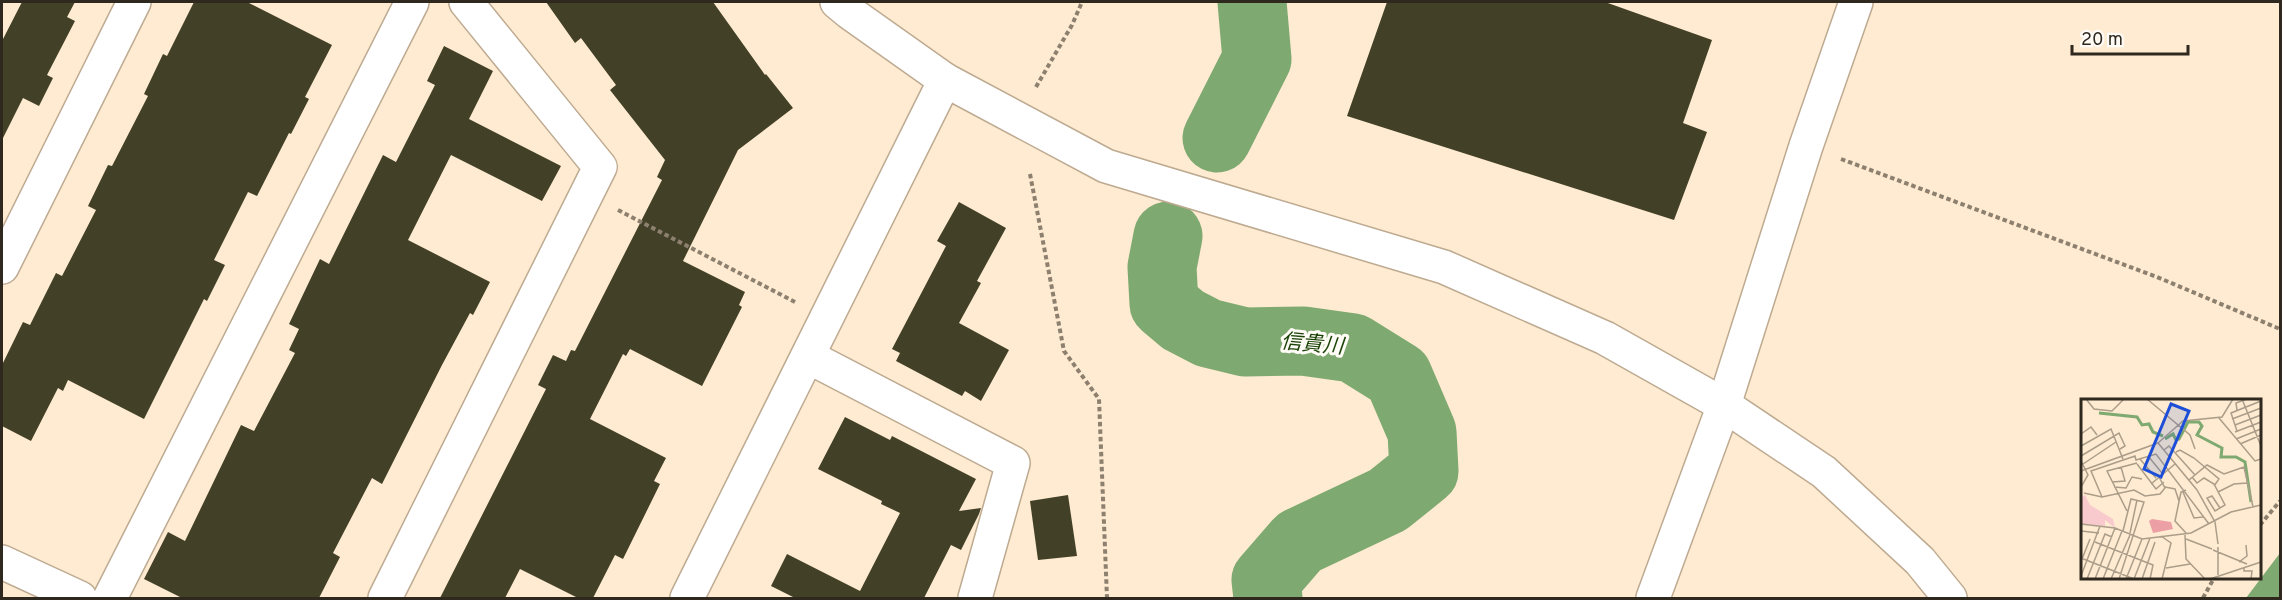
<svg xmlns="http://www.w3.org/2000/svg" width="2282" height="600" font-family="Overpass,'Noto Sans JP',sans-serif">
<style>
.water{fill:#7ea970}
.lines{fill:none;stroke-linecap:round;stroke-linejoin:round}
.river{stroke:#7ea970;stroke-width:69}
.building{fill:#424128}
.minor-casing{stroke:#bdaa91;stroke-width:36}
.path{stroke:#8d806f;stroke-width:4;stroke-dasharray:4.5 3;stroke-linecap:butt}
.minor{stroke:#fff;stroke-width:33}
.labels{text-anchor:middle;dominant-baseline:central;stroke-width:6;stroke-linejoin:round;paint-order:stroke}
.water-label{font-size:21px;font-style:italic;fill:#1b4508;stroke:#fffbf6}
.inset-river{fill:none;stroke:#7ea970;stroke-width:3}
.inset-road{fill:none;stroke:#ab9d89;stroke-width:1.5}
.view{fill:#1d4ed8;fill-opacity:0.15;stroke:#1d4ed8;stroke-width:3}
.inset-edge{fill:none;stroke:#2f281e;stroke-width:3}
</style>
<rect width="100%" height="100%" fill="#feebd1"/>
<polygon class="water" points="2280,553 2280,598 2246,598"/>
<g class="lines">
<g class="river">
<polyline points="1217,138 1257,59 1252,2"/>
<polyline points="1168,236 1162,267 1164,304 1183,320 1208,333 1245,342 1303,341 1353,348 1398,376 1422,432 1424,471 1388,500 1299,542 1266,580 1268,598"/>
</g>
</g>
<g class="building">
<polygon points="22,2 75,2 67,17 75,21 47,75 53,78 39,106 23,98 2,140 2,41"/>
<polygon points="194,2 247,2 332,45 305,97 309,99 291,134 289,133 257,196 248,192 214,260 225,265 207,301 204,299 144,419 68,380 63,391 58,388 31,441 2,426 2,365 23,322 30,325 56,273 62,276 96,210 88,206 108,165 112,166 148,96 144,94 163,54 167,56"/>
<polygon points="546,2 713,2 765,75 766,74 793,108 738,150 683,261 745,292 739,305 742,307 702,386 630,349 626,356 623,354 590,419 666,458 654,481 660,484 623,559 615,555 593,598 578,598 520,569 505,598 440,598 546,389 538,385 553,355 566,361 571,350 575,351 662,180 657,177 665,160 610,90 616,85 581,38 575,43"/>
<polygon points="1387,2 1605,2 1712,40 1683,123 1707,132 1674,220 1347,116"/>
<polygon points="444,46 493,71 469,119 561,166 542,201 451,155 408,240 490,282 473,315 470,313 442,365 382,484 372,478 333,553 340,557 319,598 182,598 144,579 168,532 185,541 241,425 254,431 295,353 289,350 299,329 289,324 320,259 329,264 383,155 396,162 435,85 427,81"/>
<polygon points="959,202 1006,228 977,281 981,283 959,323 1009,350 981,401 965,391 962,396 896,361 900,353 892,349 946,246 937,241"/>
<polygon points="845,417 890,440 892,436 976,479 959,511 981,508 979,514 961,550 951,545 924,598 795,598 771,586 787,554 860,591 900,513 881,504 882,501 818,469"/>
<polygon points="1068,495 1077,556 1038,560 1030,501"/>
</g>
<g class="lines">
<g class="minor-casing">
<g id="minor">
<polyline points="945,80 1106,166 1444,267 1605,338 1724,405 1824,472 1920,561 1950,598"/>
<polyline points="2,267 134,2"/>
<polyline points="809,357 1013,463 975,598"/>
<polyline points="2,562 80,598"/>
<polyline points="110,598 412,2"/>
<polyline points="385,598 600,167 466,2"/>
<polyline points="687,598 945,80 849,12 837,2"/>
<polyline points="1653,598 1724,405 1806,146 1856,2"/>
</g>
</g>
<g class="path">
<polyline points="1036,87 1072,25 1082,2"/>
<polyline points="1841,159 2157,277 2280,329"/>
<polyline points="1030,174 1064,351 1099,399 1107,598"/>
<polyline points="618,210 795,302"/>
<polyline points="2260,525 2280,501"/>
<polyline points="2203,598 2214,578"/>
</g>
<use href="#minor" class="minor"/>
</g>
<g class="labels">
<g class="water-label">
<text transform="translate(1312 345) rotate(5)">信貴川</text>
</g>
</g>
<g transform="translate(2081 399)">
<rect width="180" height="180" fill="#feebd1"/>
<path d="M4,96L9,106L32,120L34,129L24,121V127L0,125V99Z" fill="#f8c9cd"/>
<path d="M71,120L90,123L92,130L72,134L68,122Z" fill="#ed9fa6"/>
<path class="inset-river" d="M18,14L56,18L61,26L68,25L72,33L82,37M84,40L92,35L95,41L98,40L107,23H118L121,27L116,36L141,49L140,58H155L164,63L170,103"/>
<path class="inset-road" d="M5,0L13,10L31,12L43,0M66,0L109,36L114,50M161,0L180,47M156,11L155,4L166,0M138,19L174,62L180,60M151,20L180,9M154,26L180,16M156,32L150,14L180,2M154,33L180,23M0,35L10,28L16,36M155,40L180,30M77,44L102,22L141,18L152,0M159,45L180,36M0,47L30,30L42,60M83,51L88,47L114,76M95,53L99,51L113,59L138,80L133,87M0,57L38,34L44,47L39,50M67,57L81,74M59,60L75,79M0,62L7,76L0,88M2,65L35,43M56,65L75,90L83,83M0,72L77,44L116,91L134,123L137,145M111,78L116,84L123,79L133,85L144,106L134,112L126,99L131,97L139,109M108,81L126,66L143,75L163,68L172,108M31,83L44,82L40,68M70,85L94,65M33,88L45,89L51,78L61,80M84,88L94,90L98,102M105,91L100,93L94,122L105,134M102,93L113,119L122,118M137,93L153,85L166,84M3,94L21,98L53,91L64,97L79,95L84,89L78,78M21,98L10,72L54,57L55,61L75,55L128,125M46,112L26,72L56,64M0,125L34,129L61,140L110,134L150,113L180,106M0,132L18,134M49,134L56,101M104,136L105,160L124,180M80,137L90,144L81,180M105,140L131,150M14,143L72,166L69,180M132,151L166,165M0,159L53,180M1,160L9,140M158,163L166,157L165,146M85,169L109,165M163,169V172H171L170,180M137,176V148M0,177L19,127M6,180L24,135L31,138M14,180L34,129M22,180L41,132M30,180L49,136M38,180L63,103L50,100L42,132M45,180L61,140M53,180L69,139M61,180L74,143M129,180L180,163"/>
<path class="view" d="M90,5L108,12L80,78L63,70Z"/>
<rect width="180" height="180" class="inset-edge"/>
</g>
<rect width="2282" height="600" fill="none" stroke="#2f281e" stroke-width="6"/>
<path d="M2072 45v9h116v-9" fill="none" stroke="#2f281e" stroke-width="3"/>
<text x="2081" y="45" font-size="18" fill="#2f281e" stroke="#fffbf6" stroke-width="4.5" paint-order="stroke">20 m</text>
</svg>
